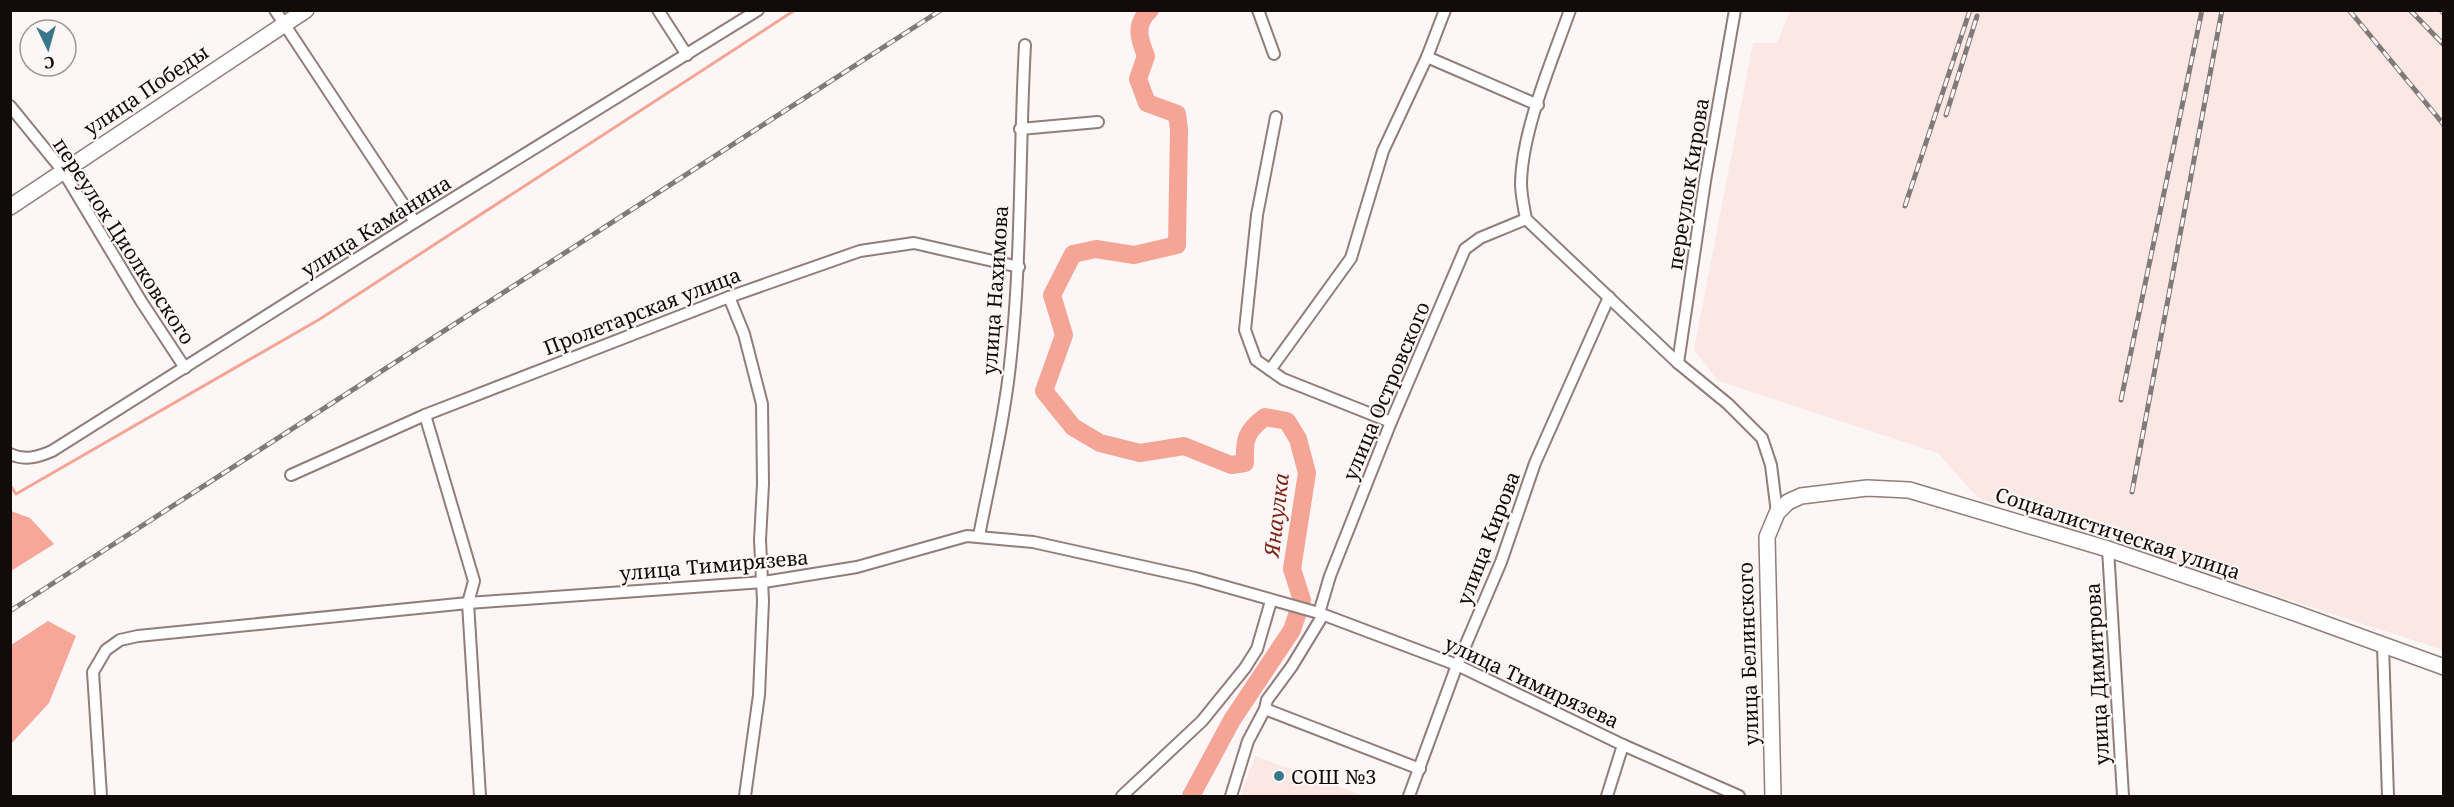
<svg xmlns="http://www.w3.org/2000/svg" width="2454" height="807" font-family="'Noto Serif',serif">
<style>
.built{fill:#fbe8e4}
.forest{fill:#f7a797}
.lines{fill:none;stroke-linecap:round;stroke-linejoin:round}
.stream{stroke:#f5a596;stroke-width:3}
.river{stroke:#f5a596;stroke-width:18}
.street-casing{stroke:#917d79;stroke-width:14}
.secondary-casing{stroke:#917d79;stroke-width:18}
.street{stroke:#fff;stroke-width:10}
.secondary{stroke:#fff;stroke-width:15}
.rail-casing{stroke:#807a79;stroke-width:5}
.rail{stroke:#fcf7f6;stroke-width:3;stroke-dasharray:9;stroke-linecap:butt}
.poi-dot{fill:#37798b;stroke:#fcf7f6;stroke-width:2}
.labels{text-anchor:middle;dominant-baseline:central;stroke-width:4.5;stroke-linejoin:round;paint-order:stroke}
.street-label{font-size:20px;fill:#120b0a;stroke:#fcf7f6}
.poi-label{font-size:20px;fill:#120b0a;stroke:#fcf7f6;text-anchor:start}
.water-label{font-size:21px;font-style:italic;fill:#7e2215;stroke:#fcf7f6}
</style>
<rect width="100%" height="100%" fill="#fcf7f6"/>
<g class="built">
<polygon points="1790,11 2443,11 2443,650 1978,498 1938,453 1718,381 1694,350 1753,43 1777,43"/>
<polygon points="1255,756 1365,796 1240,796"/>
</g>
<g class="forest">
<polygon points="11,511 30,518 54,544 11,571"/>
<polygon points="48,621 76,636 49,703 11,744 11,645"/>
</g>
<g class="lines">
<polyline class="stream" points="10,485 16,494 320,319 795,10"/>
<path class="river" d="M1150,10C1134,24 1139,39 1146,56L1138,79L1147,103L1177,114L1179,129L1177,245L1134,255L1096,249L1073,254L1052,295L1064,335L1044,391L1073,427L1100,443L1140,453L1184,446L1231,465L1245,463C1244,439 1246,431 1265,417L1287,421L1298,439L1307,473L1292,569L1302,600L1292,630L1232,720L1191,796"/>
<g class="street-casing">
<g id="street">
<polyline points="275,10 415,222"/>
<polyline points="658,10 687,55"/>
<polyline points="1258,10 1274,54"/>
<path d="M1570,10C1552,61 1522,130 1521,183C1521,195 1524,208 1526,219L1678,363L1728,404L1762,438L1771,465L1777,513"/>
<polyline points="1427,57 1538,105"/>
<polyline points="10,106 63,171 141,301 185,368"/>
<polyline points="1276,117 1257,215 1245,330 1256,360 1283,379 1391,422"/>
<polyline points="1020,129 1098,122"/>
<polyline points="729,297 744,334 762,404 763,484 760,540 763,601 759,695 745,796"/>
<polyline points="1678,363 1705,181 1735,10"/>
<polyline points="1270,370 1351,258 1383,151 1427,57 1445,10"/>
<polyline points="425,415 474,581 468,603 480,796"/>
<path d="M10,454C25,461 38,457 52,451L415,222L758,10"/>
<polyline points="291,475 425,415 729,297 860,251 914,243 1019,267"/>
<path d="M979,536C990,479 1004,422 1010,365C1022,259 1019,152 1025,45"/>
<polyline points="2108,549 2123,796"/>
<polyline points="1319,613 1330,576 1391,422 1465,249 1480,238 1526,219"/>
<polyline points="2383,646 2388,796"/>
<polyline points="1265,709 1420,769"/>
<polyline points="101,796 93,672 106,650 120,640 138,636 468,603 764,582 857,567 967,536 1033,542 1195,578 1319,613 1457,665 1623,745 1739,796"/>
<polyline points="1122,796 1202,721 1245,668 1257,649 1271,601"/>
<polyline points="1231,796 1248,741 1265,709 1267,700 1292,666 1323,615"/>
<polyline points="1409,796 1457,665 1501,562 1535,463 1609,297"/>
<polyline points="1607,796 1623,745"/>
</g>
</g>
<g class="secondary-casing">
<g id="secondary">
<polyline points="10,207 306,10"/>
<polyline points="1773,796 1767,537 1777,513 1788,502 1801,496 1867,488 1909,490 2108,549 2295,613 2444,667"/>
</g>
</g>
<use href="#street" class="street"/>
<use href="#secondary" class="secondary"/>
<g class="rail-casing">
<g id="rail">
<polyline points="2349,10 2444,125"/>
<polyline points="2410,10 2444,45"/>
<polyline points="2441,10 2444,14"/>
<polyline points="1946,115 1977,16"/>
<polyline points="1905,206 1970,10"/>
<polyline points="2121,400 2202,10"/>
<polyline points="2132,492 2222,10"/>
<polyline points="10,611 941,10"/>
</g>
</g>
<use href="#rail" class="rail"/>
</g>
<circle class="poi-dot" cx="1279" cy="776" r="6"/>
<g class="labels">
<g class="street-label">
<text transform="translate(146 90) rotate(-34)">улица Победы</text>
<text transform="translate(1688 184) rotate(-81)">переулок Кирова</text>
<text transform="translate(376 226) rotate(-32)">улица Каманина</text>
<text transform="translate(124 241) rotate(57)">переулок Циолковского</text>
<text transform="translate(995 290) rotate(-86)">улица Нахимова</text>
<text transform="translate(642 311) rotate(-21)">Пролетарская улица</text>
<text transform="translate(1386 391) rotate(-67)">улица Островского</text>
<text transform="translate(2118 533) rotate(18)">Социалистическая улица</text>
<text transform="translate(1488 538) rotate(-69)">улица Кирова</text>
<text transform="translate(714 565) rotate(-5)">улица Тимирязева</text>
<text transform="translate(1748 654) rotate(-92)">улица Белинского</text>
<text transform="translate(2097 674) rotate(-93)">улица Димитрова</text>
<text transform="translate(1532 682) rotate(25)">улица Тимирязева</text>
</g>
<g class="poi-label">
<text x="1291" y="776">СОШ №3</text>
</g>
<g class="water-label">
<text transform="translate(1276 515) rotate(-83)">Янаулка</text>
</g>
</g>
<rect width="2454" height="807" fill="none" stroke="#120b0a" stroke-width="24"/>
<g transform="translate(48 48) rotate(175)"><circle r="28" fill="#fcf7f6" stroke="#9e9998" stroke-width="1.5"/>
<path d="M0-4.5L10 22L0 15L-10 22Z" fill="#37798b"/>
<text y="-9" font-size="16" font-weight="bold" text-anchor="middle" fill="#120b0a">С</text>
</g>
</svg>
